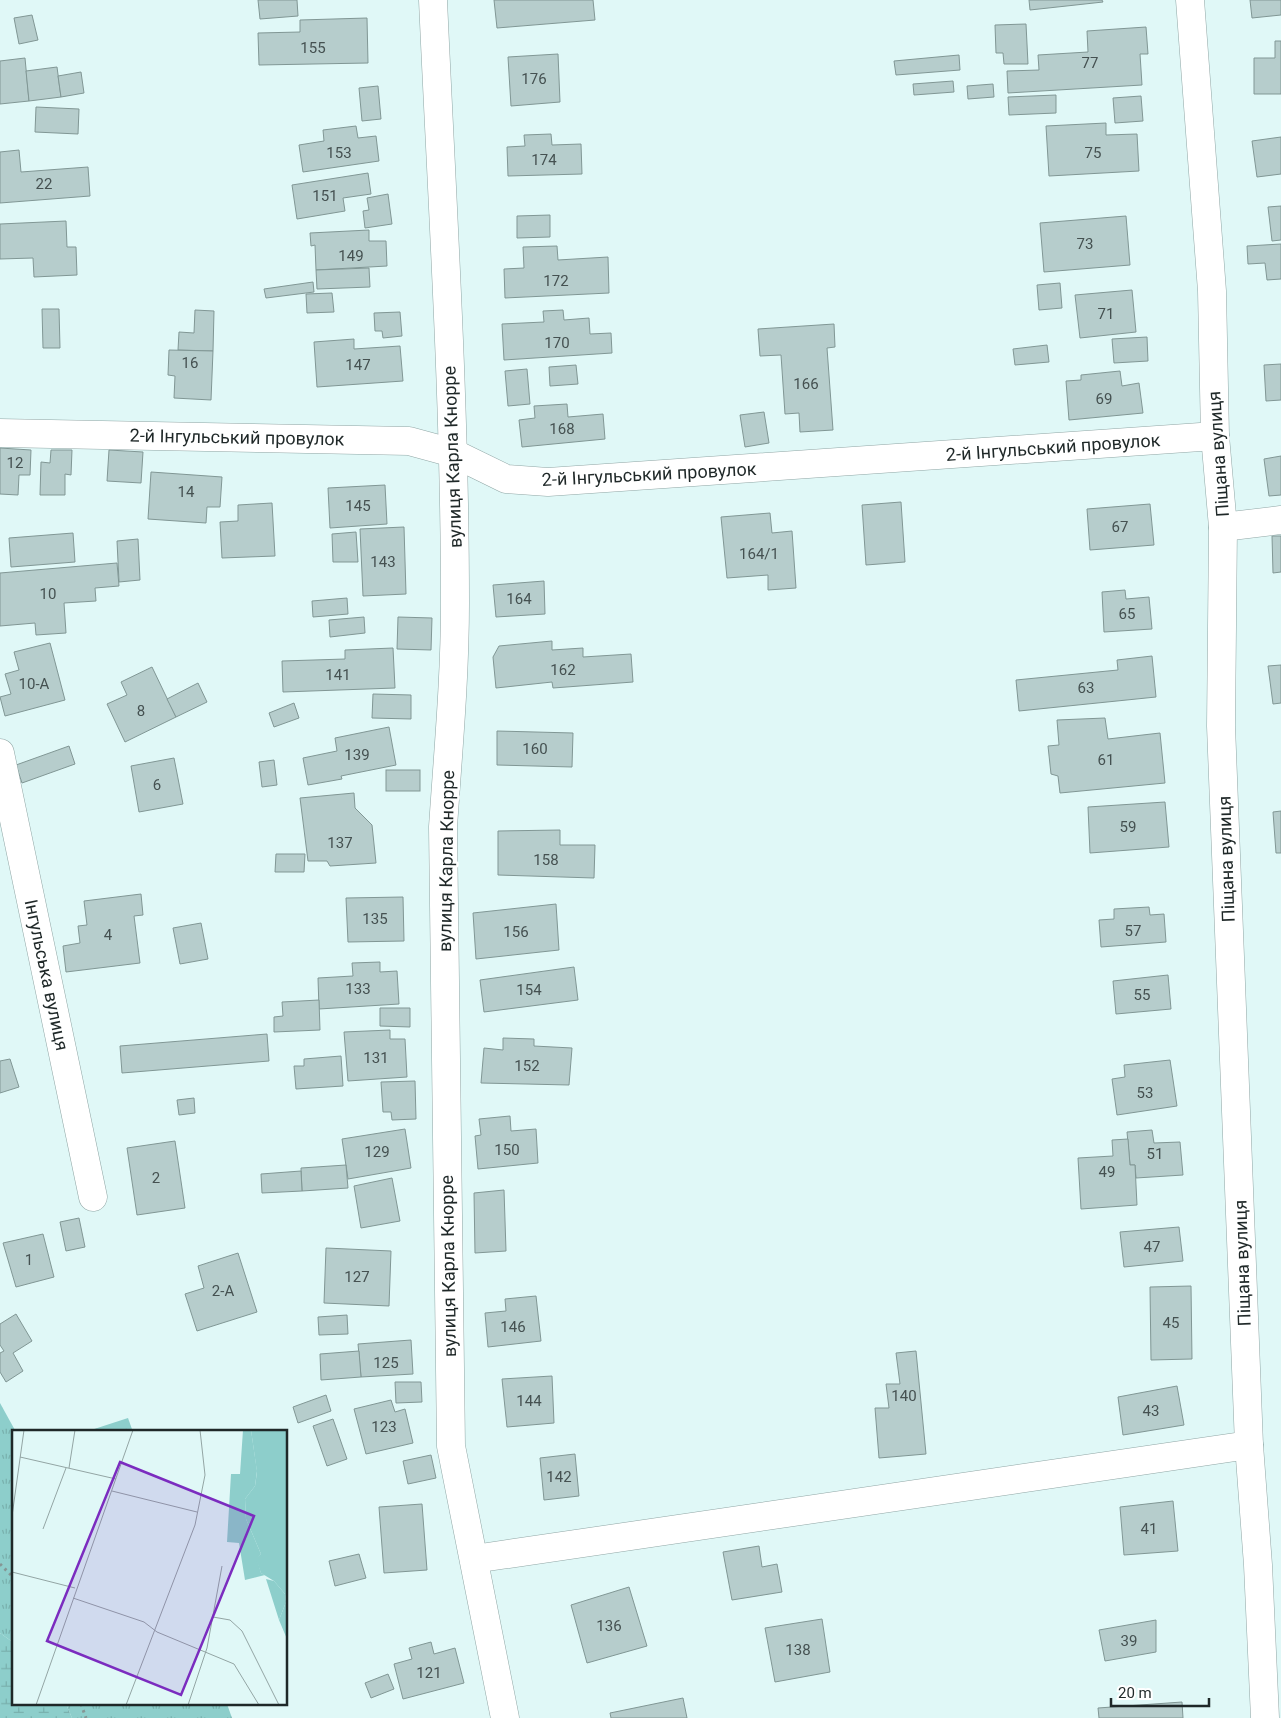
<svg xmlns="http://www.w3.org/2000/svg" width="1281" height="1718" font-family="Roboto,sans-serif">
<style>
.grass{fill:url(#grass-tufts)}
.wetland{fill:url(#wetland-marsh)}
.building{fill:#b6cdcc;stroke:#819795}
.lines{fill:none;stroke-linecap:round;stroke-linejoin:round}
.minor-casing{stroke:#90a6a5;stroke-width:29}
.path{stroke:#859695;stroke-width:3;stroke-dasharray:2.5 4;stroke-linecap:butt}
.minor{stroke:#fff;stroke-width:28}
.labels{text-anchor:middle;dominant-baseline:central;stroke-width:5;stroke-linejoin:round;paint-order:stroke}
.number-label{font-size:15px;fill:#455151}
.street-label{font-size:18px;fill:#1f2828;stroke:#fff}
.inset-road{fill:none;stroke:#93a5a4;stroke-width:1}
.view{fill:#7b2cbf;fill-opacity:0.15;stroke:#7b2cbf;stroke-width:2.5}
.inset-edge{fill:none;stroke:#1f2828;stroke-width:2.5}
</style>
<defs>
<pattern id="grass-tufts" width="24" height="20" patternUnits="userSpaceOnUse" patternTransform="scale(1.25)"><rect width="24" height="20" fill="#8dcecb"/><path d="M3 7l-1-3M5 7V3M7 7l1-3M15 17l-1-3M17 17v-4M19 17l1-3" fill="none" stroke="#79b1ae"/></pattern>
<pattern id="wetland-marsh" width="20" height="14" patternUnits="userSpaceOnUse" patternTransform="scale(1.25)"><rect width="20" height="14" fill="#8dcecb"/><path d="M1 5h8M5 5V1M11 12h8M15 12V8" fill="none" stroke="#79b1ae"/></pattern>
</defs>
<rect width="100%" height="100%" fill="#e0f8f7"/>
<g class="grass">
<polygon points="0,1403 16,1432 14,1432 14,1643 0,1633"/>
<polygon points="128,1418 133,1432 85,1432"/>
<polygon points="66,1704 227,1704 232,1718 72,1718"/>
</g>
<polygon class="wetland" points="0,1633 14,1643 14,1704 66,1704 72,1718 0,1718"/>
<g class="building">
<polygon points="258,0 297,0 298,16 260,19"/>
<polygon points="494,0 593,0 595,20 497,28"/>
<polygon points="1029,0 1102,0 1103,2 1030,10"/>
<polygon points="1250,0 1281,0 1281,15 1252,18"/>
<polygon points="32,15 38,40 19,44 14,18"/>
<polygon points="367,18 368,63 259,65 258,33 300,32 300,20"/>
<polygon points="1026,24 1028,64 1004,64 1003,53 996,53 995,25"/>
<polygon points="1146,27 1148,54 1140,54 1142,85 1008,93 1007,71 1039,70 1038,55 1088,52 1087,31"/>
<polygon points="1275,41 1281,41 1281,94 1254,94 1254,58 1275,58"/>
<polygon points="558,54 560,102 511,106 508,57"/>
<polygon points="959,55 960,70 896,75 894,61"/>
<polygon points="25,58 29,101 0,104 0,61"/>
<polygon points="57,67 61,97 29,101 26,71"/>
<polygon points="81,72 84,93 61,97 58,76"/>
<polygon points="953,81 954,92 914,95 913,84"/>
<polygon points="993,84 994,97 968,99 967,86"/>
<polygon points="378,86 381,119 362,121 359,88"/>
<polygon points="1056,95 1056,113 1009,115 1008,97"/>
<polygon points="1141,96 1143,121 1115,123 1113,98"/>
<polygon points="36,107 79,109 78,134 35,132"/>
<polygon points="1106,123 1106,135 1137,134 1139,171 1049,176 1046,126"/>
<polygon points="356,126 358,138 376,136 379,161 303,172 299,145 324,141 323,130"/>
<polygon points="551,134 552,145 581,144 582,174 508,176 507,147 525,146 524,135"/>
<polygon points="1281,137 1281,174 1257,177 1252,141"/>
<polygon points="19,150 21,172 88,167 90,196 0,203 0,152"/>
<polygon points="368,173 371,194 343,198 345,211 297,219 292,185"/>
<polygon points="388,194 392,224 365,228 363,211 369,210 367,198"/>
<polygon points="1281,206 1281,240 1272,241 1268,207"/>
<polygon points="550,215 550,237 517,238 517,216"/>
<polygon points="1126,216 1130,265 1044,272 1040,223"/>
<polygon points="66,221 67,247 76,247 77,275 34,277 33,258 0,259 0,224"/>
<polygon points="369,230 369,241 386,241 387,266 316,270 315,245 311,246 310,233"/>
<polygon points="1281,244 1281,279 1267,280 1265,263 1248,264 1247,246"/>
<polygon points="557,246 558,260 608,257 609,293 505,298 504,269 524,268 523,247"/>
<polygon points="369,268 370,287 317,289 316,270"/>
<polygon points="313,282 314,292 266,298 264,289"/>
<polygon points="1060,283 1062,308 1039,310 1037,285"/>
<polygon points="1132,290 1136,332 1080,338 1075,295"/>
<polygon points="332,293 334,312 307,313 306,294"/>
<polygon points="42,309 59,309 60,348 43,348"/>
<polygon points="195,310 214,311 213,351 178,350 179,332 194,333"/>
<polygon points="563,310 564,320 589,318 590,334 611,333 612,353 504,360 502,324 544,322 543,311"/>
<polygon points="400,312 402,336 383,338 382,331 375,331 374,313"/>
<polygon points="834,324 835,347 827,348 833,430 800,432 799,413 785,414 781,355 760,356 758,329"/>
<polygon points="1147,337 1148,361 1114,363 1112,339"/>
<polygon points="354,339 354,349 400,346 403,381 317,387 314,342"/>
<polygon points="1047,345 1049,362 1015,365 1013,349"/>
<polygon points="169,350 213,351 211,400 174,398 175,376 168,375"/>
<polygon points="1281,364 1281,400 1266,401 1264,365"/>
<polygon points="576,365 578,384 550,386 549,367"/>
<polygon points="527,369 530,404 508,406 505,371"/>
<polygon points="1120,371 1122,386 1139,383 1143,413 1069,420 1066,381 1081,380 1081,375"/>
<polygon points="567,404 568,417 603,414 605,439 522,447 519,420 535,418 534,406"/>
<polygon points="764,412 769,443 745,447 740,415"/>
<polygon points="0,448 31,450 30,475 19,475 18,495 0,494"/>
<polygon points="51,450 72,450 71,475 65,474 65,495 40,495 41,462 50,463"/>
<polygon points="109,450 143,452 141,483 107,481"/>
<polygon points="1281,456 1281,495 1269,496 1264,459"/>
<polygon points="151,472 222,477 220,507 207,507 206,523 148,519"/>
<polygon points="385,485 387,524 330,528 328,488"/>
<polygon points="901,502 905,562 866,565 862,505"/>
<polygon points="272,503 275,556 222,558 220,522 238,521 238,505"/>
<polygon points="1150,504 1154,545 1090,550 1087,509"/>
<polygon points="770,513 772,533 792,531 796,588 768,590 768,575 727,578 721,517"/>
<polygon points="404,527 406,594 363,596 360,529"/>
<polygon points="356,532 358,562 333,562 332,534"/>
<polygon points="73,533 75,562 11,567 9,538"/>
<polygon points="1272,536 1281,536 1281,572 1273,573"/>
<polygon points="138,539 140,580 119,582 117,541"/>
<polygon points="117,563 119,586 95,588 96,601 64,603 66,633 36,635 35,623 0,626 0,573"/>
<polygon points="544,581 545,614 496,617 493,585"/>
<polygon points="1125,590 1126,599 1149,597 1152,629 1104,632 1102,592"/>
<polygon points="347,598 348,614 313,617 312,601"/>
<polygon points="364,617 365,633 330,637 329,620"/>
<polygon points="398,617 432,618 431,650 397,649"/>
<polygon points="552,641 552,650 583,648 583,657 631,654 633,682 553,688 552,682 496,688 493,657 499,646"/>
<polygon points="50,643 65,700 5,716 0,697 11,694 5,674 19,670 14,652"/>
<polygon points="393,648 395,688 283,692 282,661 345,659 345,650"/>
<polygon points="1152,656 1156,697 1019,711 1016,680 1118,670 1117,660"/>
<polygon points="1281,665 1281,703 1273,704 1268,666"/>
<polygon points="152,667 176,717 125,742 107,704 127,695 121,682"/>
<polygon points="198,683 207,702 176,717 167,699"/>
<polygon points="373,694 411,695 411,719 372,718"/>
<polygon points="294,703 299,718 274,727 269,713"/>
<polygon points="1105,718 1108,739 1160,733 1165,783 1060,793 1058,776 1051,774 1048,746 1059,745 1057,720"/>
<polygon points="389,727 396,765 341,776 342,779 308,785 303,758 337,751 335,738"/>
<polygon points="497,731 573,733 572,767 497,765"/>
<polygon points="69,746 75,764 22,783 16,765"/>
<polygon points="174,758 183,804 139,812 131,766"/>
<polygon points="274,760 277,785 262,787 259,762"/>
<rect x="386" y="770" width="34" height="21"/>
<polygon points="354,793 355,808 372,825 376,863 330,866 327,861 308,861 300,798"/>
<polygon points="1165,802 1169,847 1090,853 1088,807"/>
<polygon points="1281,811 1281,853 1276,853 1273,812"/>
<polygon points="560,830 560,845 595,845 594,878 498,875 498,831"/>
<polygon points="276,854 305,854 304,872 275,872"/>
<polygon points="141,894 143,915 134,916 140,963 66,972 63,946 80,943 78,926 87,925 84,901"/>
<polygon points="403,897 404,941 348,942 346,898"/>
<polygon points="556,904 559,950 476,959 473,913"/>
<polygon points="1149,907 1150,915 1164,914 1166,942 1101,947 1099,920 1114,919 1114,909"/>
<polygon points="201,923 208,959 180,964 173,928"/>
<polygon points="380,962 380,972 397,971 399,1004 319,1009 318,978 353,976 352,963"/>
<polygon points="574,967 578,1000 484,1012 480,980"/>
<polygon points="1168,975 1171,1009 1116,1014 1113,981"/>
<polygon points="319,1000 320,1030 274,1032 274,1017 283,1016 282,1002"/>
<polygon points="380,1008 410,1008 410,1027 380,1026"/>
<polygon points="390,1030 390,1039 405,1039 407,1077 348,1081 344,1032"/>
<polygon points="267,1034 269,1061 122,1073 120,1046"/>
<polygon points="503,1038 534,1039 534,1046 572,1048 569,1085 481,1083 484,1048 503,1050"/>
<polygon points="341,1056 343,1086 296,1089 294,1066 304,1066 304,1059"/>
<polygon points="10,1059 19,1087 0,1093 0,1061"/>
<polygon points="1170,1060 1177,1106 1117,1115 1112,1079 1125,1077 1124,1065"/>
<polygon points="415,1081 416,1119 392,1120 391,1112 383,1112 381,1082"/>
<polygon points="194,1098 195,1113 179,1115 177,1100"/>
<polygon points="510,1116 511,1131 536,1129 538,1163 478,1169 475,1136 481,1135 479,1119"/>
<polygon points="405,1129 411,1168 348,1179 342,1139"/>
<polygon points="1152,1130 1154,1143 1180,1142 1183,1175 1136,1178 1135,1165 1130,1165 1127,1132"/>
<polygon points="1128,1139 1130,1165 1135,1165 1137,1205 1081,1209 1078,1158 1113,1156 1112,1140"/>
<polygon points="175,1141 185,1208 137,1215 127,1148"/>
<polygon points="346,1165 348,1188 302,1191 301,1168"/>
<polygon points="301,1171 302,1191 262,1193 261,1174"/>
<polygon points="392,1178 400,1221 361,1228 354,1186"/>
<polygon points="504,1190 506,1251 475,1253 474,1193"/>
<polygon points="79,1218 85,1247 66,1251 60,1222"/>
<polygon points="1179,1227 1183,1261 1124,1267 1120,1232"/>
<polygon points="43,1234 54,1277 16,1287 3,1243"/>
<polygon points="326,1248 391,1251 389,1306 324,1303"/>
<polygon points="238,1253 257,1312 197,1331 185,1294 204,1288 198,1266"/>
<polygon points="1191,1286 1192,1359 1151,1360 1150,1287"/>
<polygon points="536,1296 541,1341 488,1347 485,1313 506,1311 505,1299"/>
<polygon points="16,1314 32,1341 13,1353 23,1371 6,1382 0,1372 0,1353 4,1351 0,1345 0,1324"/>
<polygon points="347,1315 348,1334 319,1335 318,1317"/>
<polygon points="411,1340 413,1374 361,1377 358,1344"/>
<polygon points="359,1351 361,1377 321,1380 320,1354"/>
<polygon points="916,1351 926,1454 879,1458 875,1408 889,1408 886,1384 900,1384 896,1353"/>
<polygon points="552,1376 554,1423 507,1427 502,1379"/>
<polygon points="395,1382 421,1382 422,1402 396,1403"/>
<polygon points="1177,1386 1184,1425 1123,1435 1118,1397"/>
<polygon points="326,1395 331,1411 298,1423 293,1407"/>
<polygon points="391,1400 395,1412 405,1409 413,1443 366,1454 354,1409"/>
<polygon points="333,1419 347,1459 327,1466 313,1426"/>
<polygon points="575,1454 579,1496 544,1500 540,1458"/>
<polygon points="431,1455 436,1478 408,1484 403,1461"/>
<polygon points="1173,1501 1178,1551 1124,1555 1120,1507"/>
<polygon points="422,1504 427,1570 384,1573 379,1507"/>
<polygon points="759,1546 762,1567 777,1564 782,1592 732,1600 723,1552"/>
<polygon points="359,1554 366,1578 335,1586 329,1561"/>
<polygon points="629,1587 647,1646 587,1663 571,1605"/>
<polygon points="822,1619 830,1672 775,1682 765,1628"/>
<polygon points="1156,1620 1156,1652 1105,1661 1099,1630"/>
<polygon points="431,1642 434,1654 455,1648 464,1683 403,1699 394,1664 412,1659 409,1648"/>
<polygon points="388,1674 394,1689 371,1698 365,1683"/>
<polygon points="683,1698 687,1718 611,1718 610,1713"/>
<polygon points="1182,1702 1183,1718 1099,1718 1098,1708"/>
</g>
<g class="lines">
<g class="minor-casing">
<g id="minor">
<path d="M433,0C442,201 455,402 455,603C455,678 448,753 443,827L451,1446L505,1718"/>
<polyline points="1190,0 1212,291 1215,436 1223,527 1221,726 1249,1445 1258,1565 1265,1718"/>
<polyline points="0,433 409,441 453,453 506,479 548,482 1215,436"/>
<polyline points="1223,527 1281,520"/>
<polyline points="0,753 93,1197"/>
<polyline points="474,1559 1249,1445"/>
</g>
</g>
<g class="path">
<polyline points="0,1564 14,1578"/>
<polyline points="81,1704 86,1718"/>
</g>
<use href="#minor" class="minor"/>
</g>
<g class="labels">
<g class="number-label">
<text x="313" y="48">155</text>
<text x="1090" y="63">77</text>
<text x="534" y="79">176</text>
<text x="339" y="153">153</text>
<text x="1093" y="153">75</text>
<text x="544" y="160">174</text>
<text x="44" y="184">22</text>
<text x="325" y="196">151</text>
<text x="1085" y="244">73</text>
<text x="351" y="256">149</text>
<text x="556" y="281">172</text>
<text x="1106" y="314">71</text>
<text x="557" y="343">170</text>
<text x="190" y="363">16</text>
<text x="358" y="365">147</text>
<text x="806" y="384">166</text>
<text x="1104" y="399">69</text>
<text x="562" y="429">168</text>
<text x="15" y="463">12</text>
<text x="186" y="492">14</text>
<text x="358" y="506">145</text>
<text x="1120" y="527">67</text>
<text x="759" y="554">164/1</text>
<text x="383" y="562">143</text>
<text x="48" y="594">10</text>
<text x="519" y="599">164</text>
<text x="1127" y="614">65</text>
<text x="563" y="670">162</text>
<text x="338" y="675">141</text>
<text x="34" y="684">10-А</text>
<text x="1086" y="688">63</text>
<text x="141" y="711">8</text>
<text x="535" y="749">160</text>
<text x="357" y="755">139</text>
<text x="1106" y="760">61</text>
<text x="157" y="785">6</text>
<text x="1128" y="827">59</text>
<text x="340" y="843">137</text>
<text x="546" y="860">158</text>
<text x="375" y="919">135</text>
<text x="1133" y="931">57</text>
<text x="516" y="932">156</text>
<text x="108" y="935">4</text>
<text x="358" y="989">133</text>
<text x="529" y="990">154</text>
<text x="1142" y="995">55</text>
<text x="376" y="1058">131</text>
<text x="527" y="1066">152</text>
<text x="1145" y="1093">53</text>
<text x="507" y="1150">150</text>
<text x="377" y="1152">129</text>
<text x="1155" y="1154">51</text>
<text x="1107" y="1172">49</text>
<text x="156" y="1178">2</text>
<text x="1152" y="1247">47</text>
<text x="29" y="1260">1</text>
<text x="357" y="1277">127</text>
<text x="223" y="1291">2-А</text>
<text x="1171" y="1323">45</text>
<text x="513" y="1327">146</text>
<text x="386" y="1363">125</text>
<text x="904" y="1396">140</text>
<text x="529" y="1401">144</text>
<text x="1151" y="1411">43</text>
<text x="384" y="1427">123</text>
<text x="559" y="1477">142</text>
<text x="1149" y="1529">41</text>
<text x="609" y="1626">136</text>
<text x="1129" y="1641">39</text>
<text x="798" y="1650">138</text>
<text x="429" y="1673">121</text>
</g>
<g class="street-label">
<text transform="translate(237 437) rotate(1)">2-й Інгульський провулок</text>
<text transform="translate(1053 447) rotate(-4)">2-й Інгульський провулок</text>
<text transform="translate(1218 454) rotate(-94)">Піщана вулиця</text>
<text transform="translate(452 457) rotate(-92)">вулиця Карла Кнорре</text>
<text transform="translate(649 474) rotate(-3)">2-й Інгульський провулок</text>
<text transform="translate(1226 859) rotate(-92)">Піщана вулиця</text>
<text transform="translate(446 861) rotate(-89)">вулиця Карла Кнорре</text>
<text transform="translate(47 975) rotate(78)">Інгульська вулиця</text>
<text transform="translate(1242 1263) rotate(-92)">Піщана вулиця</text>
<text transform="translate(448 1266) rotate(-91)">вулиця Карла Кнорре</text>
</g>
</g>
<g transform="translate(12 1430)">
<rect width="275" height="275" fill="#e0f8f7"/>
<path d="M231,0H239L245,41L243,56L233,69L234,89L249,124L245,129L249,143L253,145L233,150L227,113L215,112L219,44H228ZM254,149L262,151L273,164L274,172L267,190Z" fill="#8dcecb"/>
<path d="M239,0H275V209L267,190L274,172L273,164L262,151L249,143L244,129L249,124L234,89L233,69L243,56L245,42Z" fill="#8dcecb"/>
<path class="inset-road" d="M8,27L104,49M57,38L63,0M100,61L185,82M0,86L12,0M31,99L54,38M0,142L63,158M61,168L132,192L145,202L222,234L247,275M201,187L218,190L230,201L267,275M24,275L121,0M114,275L183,95L193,45L188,0M176,275L195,218L210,136"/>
<path class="view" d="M108,32L242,86L169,265L35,211Z"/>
<rect width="275" height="275" class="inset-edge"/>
</g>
<path d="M1111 1698v8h98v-8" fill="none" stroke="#1f2828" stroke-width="2.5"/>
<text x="1118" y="1698" font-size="15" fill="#1f2828" stroke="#ffffff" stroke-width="4" paint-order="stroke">20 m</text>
</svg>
